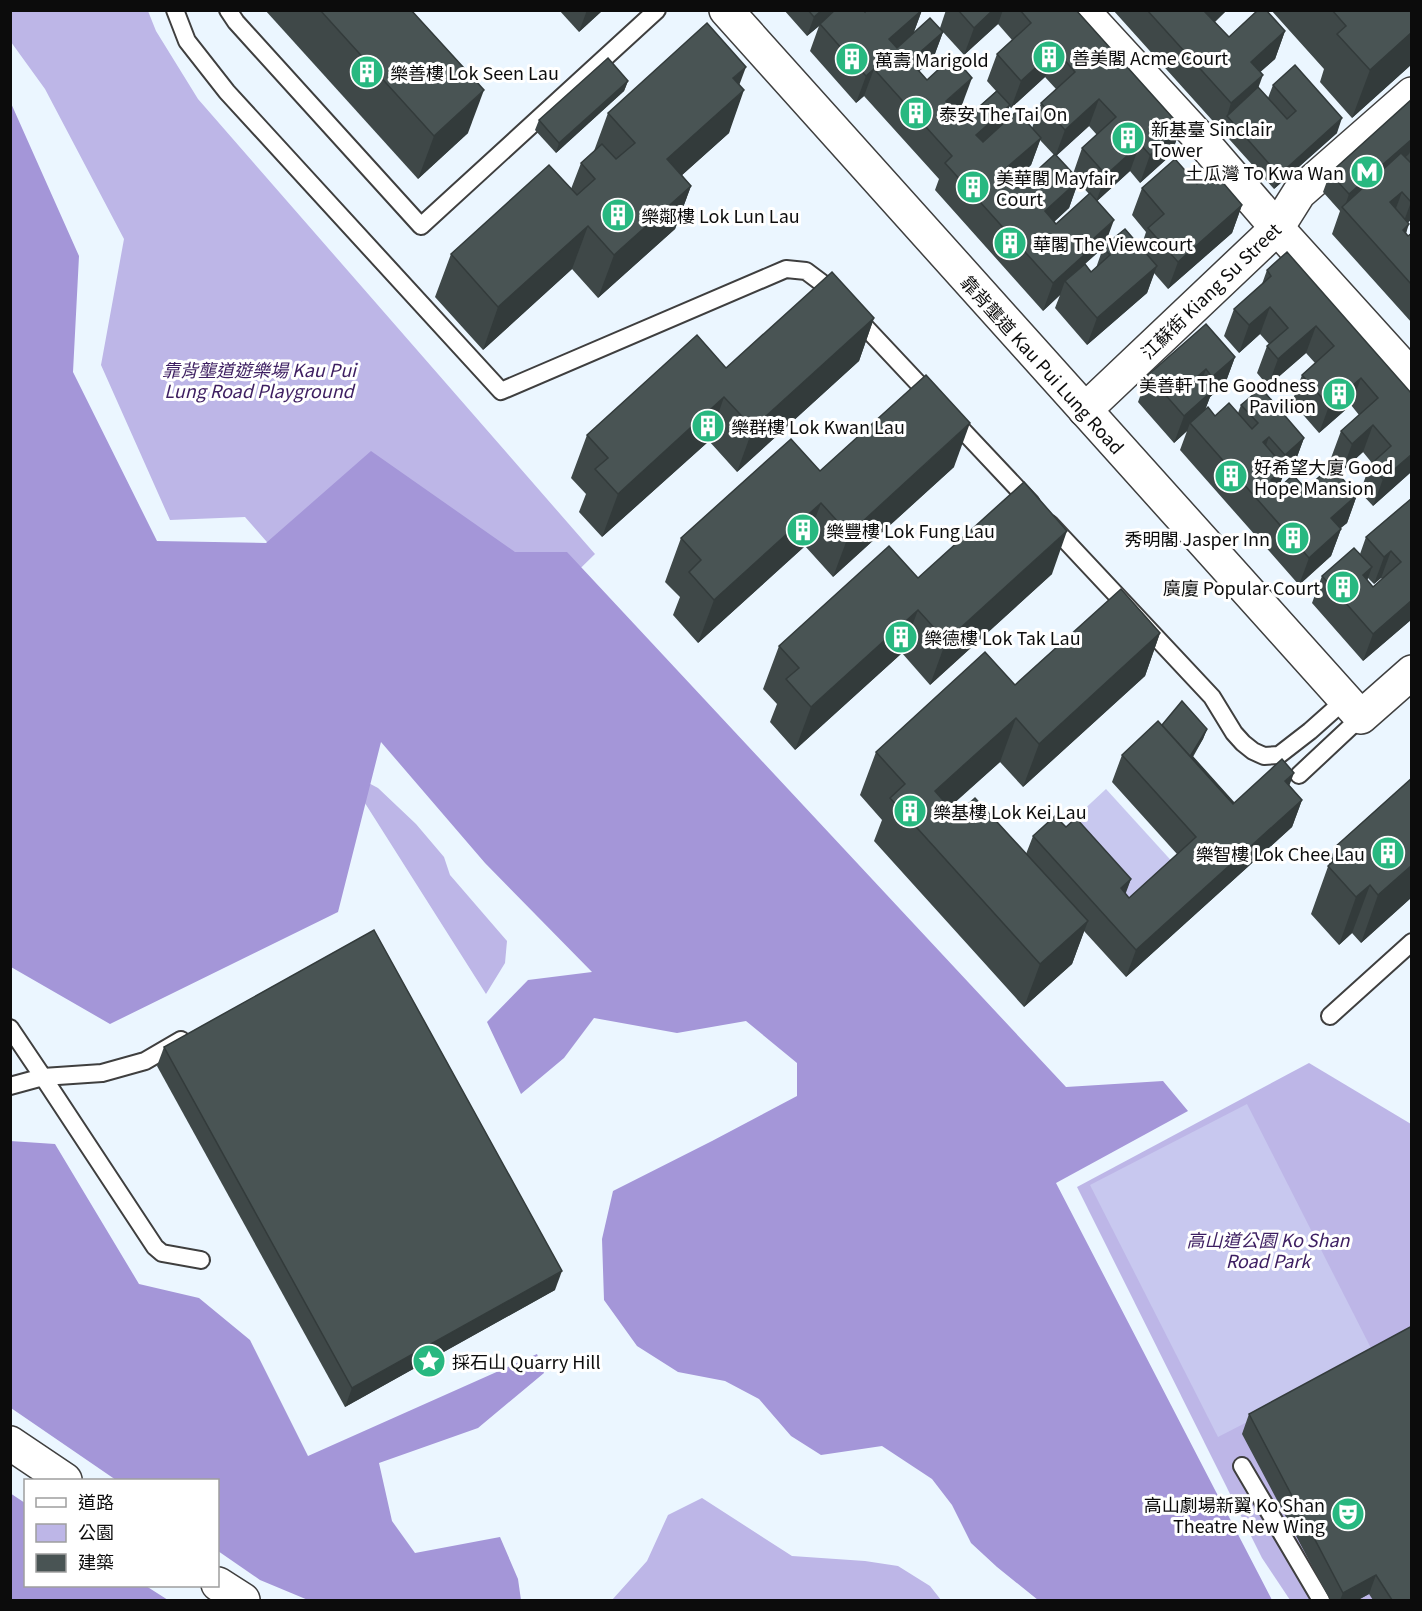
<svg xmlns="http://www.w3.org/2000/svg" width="1422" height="1611" font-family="Georgia,'Noto Sans TC',serif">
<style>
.green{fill:#bdb6e7}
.forest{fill:#a496d8}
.pitch{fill:#c8c8ef}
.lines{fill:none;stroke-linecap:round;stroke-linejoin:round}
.service-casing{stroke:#3f3f3f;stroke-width:20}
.minor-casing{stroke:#3f3f3f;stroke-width:36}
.tertiary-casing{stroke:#3f3f3f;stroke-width:36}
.service{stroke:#fff;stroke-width:16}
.minor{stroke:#fff;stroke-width:33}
.tertiary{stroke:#fff;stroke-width:33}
.wall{fill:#3f4848;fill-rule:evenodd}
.shaded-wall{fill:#333b3b}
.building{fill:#495454;stroke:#333b3b;stroke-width:1.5}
.labels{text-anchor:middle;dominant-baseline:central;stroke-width:6;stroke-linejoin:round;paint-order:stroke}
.poi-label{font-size:18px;fill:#0c0c0c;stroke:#fff;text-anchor:start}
.street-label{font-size:18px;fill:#0c0c0c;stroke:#fff}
.park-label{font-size:18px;font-style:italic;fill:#3d1e61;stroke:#fff}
</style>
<rect width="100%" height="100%" fill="#ebf6ff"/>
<g class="green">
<polygon points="10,11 148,11 156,31 198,99 595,554 399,746 365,654 245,517 170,520 101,365 124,239 45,89 11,42"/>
<polygon points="344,770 378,788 416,824 444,857 450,875 507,941 505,963 486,994"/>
<polygon points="1309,1063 1411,1124 1411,1600 1290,1600 1262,1558 1077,1187"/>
<polygon points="702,1498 792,1556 865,1561 898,1566 930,1586 941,1600 612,1600 647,1561 668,1515"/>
</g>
<g class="forest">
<polygon points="10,101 79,256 73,372 157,541 266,543 371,451 515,552 567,552 1066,1087 1163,1081 1188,1111 1056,1183 1272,1600 1038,1600 997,1567 971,1543 952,1505 932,1479 882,1446 821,1455 791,1436 759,1399 725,1381 678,1372 637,1346 604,1300 602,1239 613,1191 712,1141 797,1096 797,1063 746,1021 677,1033 594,1018 564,1058 521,1094 487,1022 528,980 592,972 485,863 381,742 338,912 110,1024 11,967"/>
<polygon points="10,1141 55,1144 139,1284 199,1298 250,1340 308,1456 537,1354 544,1373 478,1428 379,1463 392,1521 415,1553 500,1537 518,1579 521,1600 308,1600 260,1580 218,1551 218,1480 116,1480 11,1408"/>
<polygon points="10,1493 25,1503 26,1586 146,1586 168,1600 11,1600"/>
</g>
<g class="pitch">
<polygon points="1106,789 1177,867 1134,907 1063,829"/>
<polygon points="1247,1104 1375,1356 1218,1437 1090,1185"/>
</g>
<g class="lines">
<g class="service-casing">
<g id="service">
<polyline points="175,10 187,41 227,92 501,391 786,269 806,271 826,286 838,298"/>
<polyline points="228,10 236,22 421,226 657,10"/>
<polyline points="855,316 932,398"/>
<polyline points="952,419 1031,503"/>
<polyline points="1050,524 1212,697 1234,733 1243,743 1253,751 1264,756 1279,755 1310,731 1346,699"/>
<polyline points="1299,775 1361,717"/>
<polyline points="1330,1016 1412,942"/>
<polyline points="10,1028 43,1077 102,1073 145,1061 181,1040"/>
<polyline points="10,1086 43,1077 155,1247 162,1253 201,1260"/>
<polyline points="1242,1466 1321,1600"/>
</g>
</g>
<g class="minor-casing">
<g id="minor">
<polyline points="1082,10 1196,134 1277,228 1412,377"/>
<polyline points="1085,410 1277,228 1299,193 1412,94"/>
<polyline points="10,1443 65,1480"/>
<polyline points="218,1584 243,1600"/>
</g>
</g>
<g class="tertiary-casing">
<polyline id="tertiary" points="726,10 1361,717 1412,672"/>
</g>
<use href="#service" class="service"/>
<use href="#minor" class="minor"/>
<use href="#tertiary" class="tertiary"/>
</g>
<g class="wall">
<polygon points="265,10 411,10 468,133 418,179"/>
<polygon points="559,10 603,10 579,32"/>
<path d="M784,10H863L865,12L922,10L914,32L940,28L946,10H1076L1181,127L1171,155L1140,183L1130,171L1097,201L1105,246L1141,247L1146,232L1132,215L1142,188L1197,184L1242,205L1232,233L1168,289L1154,273L1147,293L1087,345L1055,308L1060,295L1043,311L935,190L939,179L864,96L856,103L810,51L819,26L807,36ZM998,24L1012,40L997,54L987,81L996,91L963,121L955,111L962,105L927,80L919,71L933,59L943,32L964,55ZM1045,77L1056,89L1041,103L1032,128L1003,124L1009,106L1011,108ZM1089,126L1097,135L1082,148L1073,174L1056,156ZM1040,140L1054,155L1021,185L1016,179L1031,165ZM1078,182L1089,194L1056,224L1054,222L1069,208ZM1103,248L1096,268L1091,272L1085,264Z"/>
<polygon points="1113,10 1227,10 1215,22 1229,37 1285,31 1275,59 1260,72 1258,87 1268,98 1273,85 1337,133 1274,189"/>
<polygon points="1271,10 1412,10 1412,64 1352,118 1320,82 1324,69"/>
<polygon points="628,81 624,91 556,153 535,130 539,120"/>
<polygon points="739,84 729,133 682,175 691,186 675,229 598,298 572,269 483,350 435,297 451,254 571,189 581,163 594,151 608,113"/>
<polygon points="1412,99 1412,219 1408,222 1406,233 1408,236 1412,233 1412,323 1332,234 1340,211 1323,192 1330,173"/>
<polygon points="1267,270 1412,394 1412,475 1410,473 1373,506 1360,492 1370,465 1372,463 1363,452 1342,471 1331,458 1341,431 1359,415 1351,405 1319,433 1292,402 1302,375 1315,363 1306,353 1268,386 1257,373 1267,346 1269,344 1260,334 1239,353 1224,336 1234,309 1262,284"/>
<polygon points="874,318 859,361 737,472 709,441 602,537 579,512 586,494 571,478 587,435 726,368"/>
<polygon points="1235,357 1225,384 1210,397 1205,410 1215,416 1238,413 1241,405 1304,438 1294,465 1283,476 1278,487 1306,489 1357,495 1347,523 1340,528 1341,529 1331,556 1299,585 1180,450 1187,431 1174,443 1138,402 1148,375"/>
<polygon points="954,467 833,577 805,546 698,643 673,615 680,597 665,582 681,538 820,471"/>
<path d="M1412,498V619L1363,661L1312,603L1322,576L1360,554L1366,537ZM1368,578L1374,584L1381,578L1382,579L1373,587L1367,580Z"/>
<polygon points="1052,574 930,685 902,653 795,750 770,722 777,704 763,689 779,646 918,578"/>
<polygon points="1160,633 1145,676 1023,787 1000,762 949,807 956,815 1026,854 1033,836 1066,827 1131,879 1125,893 1129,898 1177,854 1112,782 1122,755 1162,725 1207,729 1203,739 1193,757 1234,803 1290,786 1302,800 1292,827 1126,977 1084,931 1072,964 1024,1007 874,841 882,820 860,795 876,752 1015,685"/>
<polygon points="1412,778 1412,897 1361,943 1352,933 1339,945 1311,914 1335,847"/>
<polygon points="164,1047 555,1290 345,1407 157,1066"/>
<polygon points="1249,1414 1412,1600 1373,1600 1369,1594 1358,1600 1330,1600 1242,1434"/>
</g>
<g class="shaded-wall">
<polygon points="587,10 603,10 579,32"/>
<polygon points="822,10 836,10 820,24 819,26 807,36 814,17"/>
<polygon points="922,10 912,37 879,67 889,39"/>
<polygon points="993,10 1003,10 998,24 964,55 974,28"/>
<polygon points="1207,10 1227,10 1196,39 1205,12"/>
<polygon points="1285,31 1275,59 1241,89 1251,62"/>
<polygon points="943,32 933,59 900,88 910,61"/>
<polygon points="1412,32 1412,64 1352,118 1370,70"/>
<polygon points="1055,50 1045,77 1011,108 1021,81"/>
<polygon points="746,67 734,99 744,90 729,133 652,202 667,159 733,78"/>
<polygon points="874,69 864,96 856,103 866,76"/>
<polygon points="1263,75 1253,102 1227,116 1231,103"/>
<polygon points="972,78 962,105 936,128 946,101"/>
<polygon points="628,81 624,91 556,153 559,143"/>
<polygon points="484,90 468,133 418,179 434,136"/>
<polygon points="1099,99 1089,126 1055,157 1065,130"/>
<polygon points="1010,105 1000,132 966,162 976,135"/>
<polygon points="1342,118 1337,133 1274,189 1279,175"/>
<polygon points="1181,127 1171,155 1140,183 1150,155"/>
<polygon points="1041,138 1031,165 997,196 1006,168"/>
<polygon points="1412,139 1412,148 1409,154 1345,211 1344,209 1349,194"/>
<polygon points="1140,144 1130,171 1096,202 1106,175"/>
<polygon points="1079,180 1069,208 1035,239 1045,211"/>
<polygon points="691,186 675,229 598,298 614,255"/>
<polygon points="1402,192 1392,219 1390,202"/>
<polygon points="1412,201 1412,219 1401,229 1411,202"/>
<polygon points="1242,205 1232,233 1168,289 1178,262"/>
<polygon points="1114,220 1104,247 1065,281 1060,295 1043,311 1053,283 1080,251"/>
<polygon points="1409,224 1400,252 1403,230"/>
<polygon points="588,226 572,269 483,350 498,307"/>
<polygon points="1157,266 1147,293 1087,345 1097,318"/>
<polygon points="1270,307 1260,334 1239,353 1249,325"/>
<polygon points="874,318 859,361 737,472 753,428"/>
<polygon points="1316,326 1306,353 1268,386 1278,359"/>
<polygon points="1235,357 1225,384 1210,397 1202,418 1190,423 1187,431 1174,443 1184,416 1205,398 1212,377"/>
<polygon points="1206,369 1196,396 1198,376"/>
<polygon points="1361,378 1351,405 1319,433 1329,406"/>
<polygon points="724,397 709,441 602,537 618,494"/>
<polygon points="970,423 954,467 833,577 849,534"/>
<polygon points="1373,425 1363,452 1342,471 1352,444"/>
<polygon points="1269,437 1259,464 1263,442"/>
<polygon points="1304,438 1294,465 1283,476 1276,495 1271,480 1278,474 1285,455"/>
<polygon points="1412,454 1412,470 1410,473 1373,506 1383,479"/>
<polygon points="1357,495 1347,523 1321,545 1331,518"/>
<polygon points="821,503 805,546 698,643 714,600"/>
<polygon points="1341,529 1331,556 1299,585 1309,558"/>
<polygon points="1067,531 1052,574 930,685 946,641"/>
<polygon points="1391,551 1381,578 1374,584 1384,557"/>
<polygon points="1372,567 1362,594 1363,575"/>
<polygon points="1412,600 1412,619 1363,661 1373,634"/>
<polygon points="918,610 902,653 795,750 811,707"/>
<polygon points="1160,633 1145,676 1023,787 1039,744"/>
<polygon points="1016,718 1000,762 921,833 935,791"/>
<polygon points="1207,729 1203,739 1187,765 1191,755"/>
<polygon points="1294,773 1284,800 1285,781"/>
<polygon points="1302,800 1292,827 1126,977 1136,950"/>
<polygon points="1412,865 1412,897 1361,943 1378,895"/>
<polygon points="1131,879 1121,906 1121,888"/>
<polygon points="1370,885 1352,933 1339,945 1356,897"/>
<polygon points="1088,921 1072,964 1024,1007 1040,964"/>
<polygon points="562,1271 555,1290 345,1407 352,1388"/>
<polygon points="1376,1575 1369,1594 1358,1600 1340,1600 1343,1593"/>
</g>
<g class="building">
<polygon points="320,10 411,10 484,90 434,136"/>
<polygon points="808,10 822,10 814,17"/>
<polygon points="835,10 863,10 865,12 866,10 922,10 889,39 897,48 930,18 943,32 910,61 927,80 953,56 972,78 946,101 963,121 997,91 1010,105 976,135 983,142 1017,111 1041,138 1006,168 1021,185 1055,154 1079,180 1045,211 1056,224 1090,193 1114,220 1080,251 1084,255 1053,283 945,163 952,156 874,69 866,76 820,24"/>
<polygon points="958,10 993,10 974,28"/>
<polygon points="1020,10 1076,10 1181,127 1150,155 1140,144 1106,175 1082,148 1116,117 1099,99 1065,130 1041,103 1075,72 1069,65 1055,50 1021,81 997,54 1031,23"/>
<polygon points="1147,10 1207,10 1205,12 1229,37 1258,10 1266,10 1285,31 1251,62 1263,75 1231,103"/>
<polygon points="1332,10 1412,10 1412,32 1370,70 1337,34 1346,26"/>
<polygon points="707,23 746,67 733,78 744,90 667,159 691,186 614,255 588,226 498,307 451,254 549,165 577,195 595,179 581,163 602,144 616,159 635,143 608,113"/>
<polygon points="608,58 628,81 559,143 539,120"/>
<polygon points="1295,65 1342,118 1279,175 1227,116 1258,87 1287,119 1296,111 1273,85"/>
<polygon points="1412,99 1412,139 1349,194 1330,173"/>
<polygon points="1401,153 1412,164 1412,201 1411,202 1402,192 1390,202 1409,224 1403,230 1408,236 1412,233 1412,285 1342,207"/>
<polygon points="1175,159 1197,184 1213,171 1242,205 1178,262 1148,228 1164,214 1142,188"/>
<polygon points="1125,229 1157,266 1097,318 1065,281 1085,264 1091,272 1110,255 1103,247"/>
<polygon points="1287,252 1412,394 1412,454 1383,479 1370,465 1391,446 1373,425 1352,444 1341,431 1378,398 1361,378 1329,406 1302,375 1334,346 1316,326 1278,359 1267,346 1288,328 1270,307 1249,325 1234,309 1271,276 1267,270"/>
<polygon points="832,272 874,318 753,428 724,397 618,494 595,469 608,458 587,435 697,335 726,368"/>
<polygon points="1206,324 1235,357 1212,377 1206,369 1198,376 1212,391 1184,416 1148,375"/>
<polygon points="926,375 970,423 849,534 821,503 714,600 689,572 701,560 681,538 791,439 820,471"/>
<polygon points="1261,388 1304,438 1285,455 1269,437 1263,442 1285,468 1271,480 1279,488 1293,475 1306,489 1331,466 1357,495 1331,518 1341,529 1309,558 1190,423 1208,407 1215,416 1229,403 1252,429 1258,423 1241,405"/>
<polygon points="1024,482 1067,531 946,641 918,610 811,707 786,679 799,668 779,646 889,546 918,578"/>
<polygon points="1412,498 1412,600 1373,634 1322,576 1354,548 1372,567 1363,575 1373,587 1401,562 1391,551 1384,557 1366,537"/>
<polygon points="1121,589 1160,633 1039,744 1016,718 935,791 956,815 975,798 1088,921 1040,964 890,798 905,784 876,752 985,652 1015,685"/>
<polygon points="1182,701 1207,729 1191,755 1234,803 1233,804 1162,725"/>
<polygon points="1158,721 1233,804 1282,759 1294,773 1285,781 1302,800 1136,950 1033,836 1055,816 1066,827 1076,818 1131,879 1121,888 1129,898 1196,837 1122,755"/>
<polygon points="1412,778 1412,865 1378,895 1370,885 1356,897 1328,866 1341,855 1335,847"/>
<polygon points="374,930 562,1271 352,1388 164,1047"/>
<polygon points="1412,1326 1412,1600 1392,1600 1376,1575 1343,1593 1249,1414"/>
</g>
<defs>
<g id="building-disc" transform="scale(1.725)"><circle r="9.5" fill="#28b880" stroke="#fff"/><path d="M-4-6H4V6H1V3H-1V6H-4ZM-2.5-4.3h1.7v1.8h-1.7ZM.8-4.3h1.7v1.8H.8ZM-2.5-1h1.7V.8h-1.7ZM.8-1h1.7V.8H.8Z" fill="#fff"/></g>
<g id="metro-disc" transform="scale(1.725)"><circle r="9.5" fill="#28b880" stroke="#fff"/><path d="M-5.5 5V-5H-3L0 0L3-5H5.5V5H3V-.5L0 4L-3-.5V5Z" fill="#fff"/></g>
<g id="sight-disc" transform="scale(1.725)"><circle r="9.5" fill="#28b880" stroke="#fff"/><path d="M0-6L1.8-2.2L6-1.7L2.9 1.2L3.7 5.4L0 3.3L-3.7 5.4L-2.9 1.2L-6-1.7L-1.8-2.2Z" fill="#fff"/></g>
<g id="theatre-disc" transform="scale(1.725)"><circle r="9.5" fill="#28b880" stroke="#fff"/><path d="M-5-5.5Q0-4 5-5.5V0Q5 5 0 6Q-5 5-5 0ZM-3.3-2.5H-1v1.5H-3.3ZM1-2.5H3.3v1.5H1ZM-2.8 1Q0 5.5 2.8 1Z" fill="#fff"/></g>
</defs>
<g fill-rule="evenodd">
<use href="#building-disc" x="1049" y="57"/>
<use href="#building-disc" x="852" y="59"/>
<use href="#building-disc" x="367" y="72"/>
<use href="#building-disc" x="916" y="113"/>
<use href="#building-disc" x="1128" y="138"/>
<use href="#metro-disc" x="1367" y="172"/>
<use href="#building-disc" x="973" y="187"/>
<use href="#building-disc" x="618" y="215"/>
<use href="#building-disc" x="1010" y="243"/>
<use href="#building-disc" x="1339" y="394"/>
<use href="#building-disc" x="708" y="426"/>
<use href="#building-disc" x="1231" y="476"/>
<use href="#building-disc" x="803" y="530"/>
<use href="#building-disc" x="1293" y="538"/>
<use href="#building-disc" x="1343" y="587"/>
<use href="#building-disc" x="901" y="637"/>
<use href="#building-disc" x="910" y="811"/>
<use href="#building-disc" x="1388" y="853"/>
<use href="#sight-disc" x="429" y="1361"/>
<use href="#theatre-disc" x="1348" y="1514"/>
</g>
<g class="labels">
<g class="poi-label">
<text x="1072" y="57">善美閣 Acme Court</text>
<text x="875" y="59">萬壽 Marigold</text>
<text x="390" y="72">樂善樓 Lok Seen Lau</text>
<text x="939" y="113">泰安 The Tai On</text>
<text x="1151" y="128">新基臺 Sinclair<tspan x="1151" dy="21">Tower</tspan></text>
<text x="1344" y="172" text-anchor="end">土瓜灣 To Kwa Wan</text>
<text x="996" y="177">美華閣 Mayfair<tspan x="996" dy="21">Court</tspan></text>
<text x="641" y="215">樂鄰樓 Lok Lun Lau</text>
<text x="1033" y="243">華閣 The Viewcourt</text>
<text x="1316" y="384" text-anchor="end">美善軒 The Goodness<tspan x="1316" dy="21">Pavilion</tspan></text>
<text x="731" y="426">樂群樓 Lok Kwan Lau</text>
<text x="1254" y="466">好希望大廈 Good<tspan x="1254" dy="21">Hope Mansion</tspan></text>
<text x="826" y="530">樂豐樓 Lok Fung Lau</text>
<text x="1270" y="538" text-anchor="end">秀明閣 Jasper Inn</text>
<text x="1320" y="587" text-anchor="end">廣廈 Popular Court</text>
<text x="924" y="637">樂德樓 Lok Tak Lau</text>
<text x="933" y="811">樂基樓 Lok Kei Lau</text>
<text x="1365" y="853" text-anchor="end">樂智樓 Lok Chee Lau</text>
<text x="452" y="1361">採石山 Quarry Hill</text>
<text x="1325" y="1504" text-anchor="end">高山劇場新翼 Ko Shan<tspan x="1325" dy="21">Theatre New Wing</tspan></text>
</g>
<g class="street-label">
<text transform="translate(1210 290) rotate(-44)">江蘇街 Kiang Su Street</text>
<text transform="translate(1043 364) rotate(48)">靠背壟道 Kau Pui Lung Road</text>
</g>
<g class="park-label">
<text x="259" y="369">靠背壟道遊樂場 Kau Pui<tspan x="259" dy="21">Lung Road Playground</tspan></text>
<text x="1268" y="1239">高山道公園 Ko Shan<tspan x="1268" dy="21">Road Park</tspan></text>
</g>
</g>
<rect width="1422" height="1611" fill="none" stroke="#0c0c0c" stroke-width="24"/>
<rect x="24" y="1479" width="195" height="108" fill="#ffffff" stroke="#9e9e9e" stroke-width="1.5"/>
<rect x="36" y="1498" width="30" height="9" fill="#ffffff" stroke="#9e9e9e" stroke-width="1.5"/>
<text x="78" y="1509" font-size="18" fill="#0c0c0c">道路</text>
<rect x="36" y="1524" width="30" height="18" fill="#bdb6e7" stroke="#9e9e9e" stroke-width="1.5"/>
<text x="78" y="1539" font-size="18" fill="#0c0c0c">公園</text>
<rect x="36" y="1554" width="30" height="18" fill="#495454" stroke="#9e9e9e" stroke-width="1.5"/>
<text x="78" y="1569" font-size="18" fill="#0c0c0c">建築</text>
</svg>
